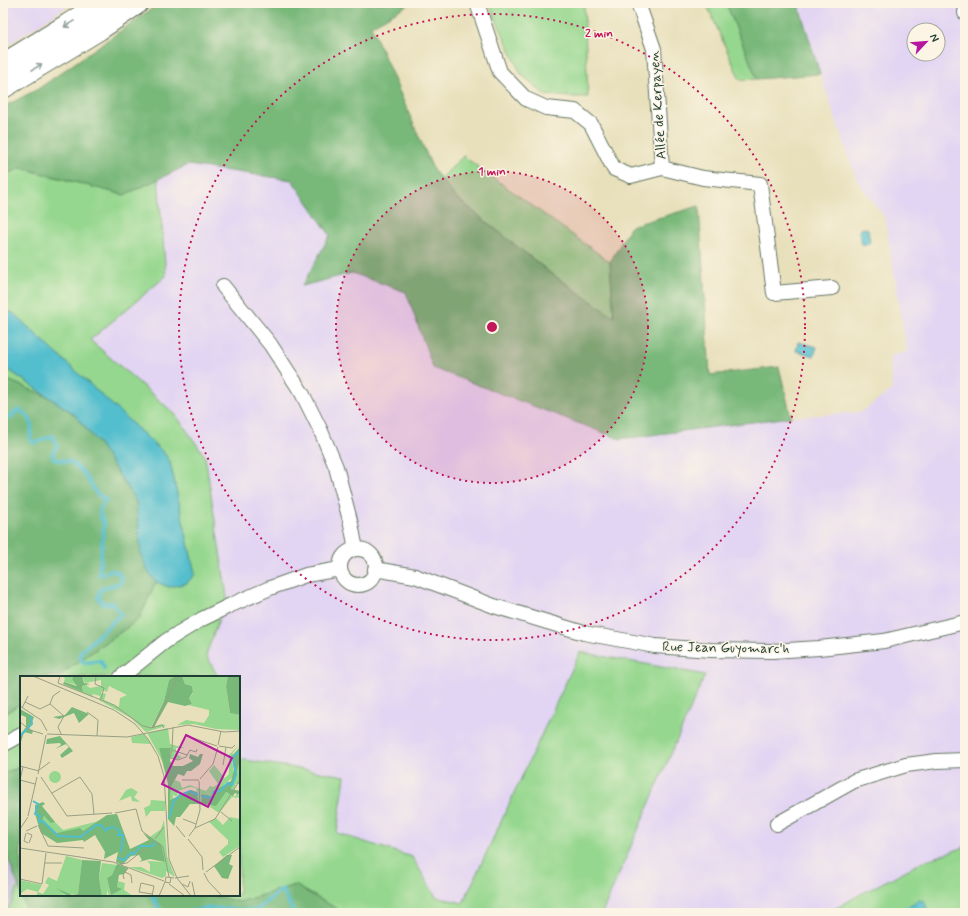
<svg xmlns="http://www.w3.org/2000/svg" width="968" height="916" font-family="Mynerve,sans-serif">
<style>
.built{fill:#e2d4f3;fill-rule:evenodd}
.industrial{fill:#c5c0da}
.green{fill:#95d78e;stroke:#5a8a61}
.forest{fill:#78b879;stroke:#4c7a56}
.water{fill:#52becd;stroke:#387e80}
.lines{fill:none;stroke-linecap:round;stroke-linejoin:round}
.stream{stroke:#52becd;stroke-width:4}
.street-casing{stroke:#657663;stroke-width:16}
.highway-casing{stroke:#657663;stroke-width:24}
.street{stroke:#fff;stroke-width:14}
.highway{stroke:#fff;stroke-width:22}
.oneway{stroke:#8f9e9a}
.ring{fill:none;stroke:#c2185b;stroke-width:2;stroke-dasharray:2 4}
.labels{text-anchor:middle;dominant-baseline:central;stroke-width:3;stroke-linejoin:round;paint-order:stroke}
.street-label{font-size:14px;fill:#1f3d34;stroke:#fcf5e5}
.inset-river{fill:none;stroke:#52becd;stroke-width:2}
.inset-road{fill:none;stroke:#989f85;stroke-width:1}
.view{fill:#b5179e;fill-opacity:0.15;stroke:#b5179e;stroke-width:2}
.inset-edge{fill:none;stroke:#1f3d34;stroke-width:2}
.centre{fill:#c2185b;stroke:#fcf5e5;stroke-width:2}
.ring-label{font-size:12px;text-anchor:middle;font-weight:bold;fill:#c2185b;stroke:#fcf5e5;stroke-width:3;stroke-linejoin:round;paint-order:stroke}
</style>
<rect width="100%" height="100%" fill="#fcf5e5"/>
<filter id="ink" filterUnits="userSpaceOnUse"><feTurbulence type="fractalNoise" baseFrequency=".025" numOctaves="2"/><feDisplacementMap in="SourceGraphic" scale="8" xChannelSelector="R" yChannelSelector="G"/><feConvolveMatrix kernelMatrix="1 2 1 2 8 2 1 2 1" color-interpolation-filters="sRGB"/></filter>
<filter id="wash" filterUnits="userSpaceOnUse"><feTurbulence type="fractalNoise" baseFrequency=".012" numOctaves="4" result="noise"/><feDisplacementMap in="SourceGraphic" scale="16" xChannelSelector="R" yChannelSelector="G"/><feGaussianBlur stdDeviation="0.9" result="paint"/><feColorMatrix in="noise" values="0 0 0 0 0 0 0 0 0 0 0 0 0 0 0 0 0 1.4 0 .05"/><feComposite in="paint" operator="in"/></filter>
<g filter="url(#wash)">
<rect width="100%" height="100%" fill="#e8e0bb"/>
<g class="built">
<polygon points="3,3 72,3 3,48"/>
<path d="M798,3H965V847L924,861L859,895L828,913H602L705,675L580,652L464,903L436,897L412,857L337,833L345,776L239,759V677H218L206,656L227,597L89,340L166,276L158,179L188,165L292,180L330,235L302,286L352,273L406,292L434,368L620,439L791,417L861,412L892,390L890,356L907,352L885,218L857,180L820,74ZM914,30H938V54H914Z"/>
</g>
<polygon class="industrial" points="3,844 19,885 7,913 3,913"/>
<g class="green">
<polygon points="490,3 584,3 588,97 570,97 545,95 521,74 490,6"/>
<polygon points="706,3 726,3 757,79 740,80"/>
<polygon points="463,156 610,262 614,317 549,272 454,196 441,179"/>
<polygon points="21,168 124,195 158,179 166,276 90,340 175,414 205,456 227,597 206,655 218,677 57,677 139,619 156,582 169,587 187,583 195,574 170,462 164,453 13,313 3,310 3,175"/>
<polygon points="3,366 48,397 3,378"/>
<polygon points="580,652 705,675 602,913 344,913 295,885 239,902 212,895 239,895 239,759 345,776 337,833 412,857 436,897 463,903"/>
<polygon points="21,703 21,767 3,773 3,715"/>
<polygon points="965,847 965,913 828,913 859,895 924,861"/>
<polygon points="19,885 27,913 7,913"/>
</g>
<g class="forest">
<polygon points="160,3 411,3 371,26 433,169 454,196 549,272 614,317 610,262 631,226 699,206 710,375 779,367 791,417 620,439 433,368 406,292 352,273 302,286 330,235 292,180 188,165 124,195 22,168 3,175 3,107 38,89"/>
<polygon points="726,3 798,3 820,74 757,79"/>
<polygon points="3,378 48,397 74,414 100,445 136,501 148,571 156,582 139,619 57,677 21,677 21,703 3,715"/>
<polygon points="21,767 21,893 3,844 3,773"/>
<polygon points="295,885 344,913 27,913 21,895 212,895 239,902"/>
</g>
<g class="water">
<polygon points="866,228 868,229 870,242 868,244 863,245 861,243 859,231 861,229"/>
<polygon points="3,310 13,313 164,453 170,462 195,574 187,583 169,587 156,582 148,571 141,555 136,501 100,445 74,414 3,366"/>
<polygon points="798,342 817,347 814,356 796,351"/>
<polygon points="918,900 924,901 929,913 897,913"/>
</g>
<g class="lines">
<g class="stream">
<path d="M3,412L6,416L11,418L14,413L19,410C33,418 33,425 30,439L34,443L52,436L57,446L52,454L54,459L71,462L82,471L97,494L106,500L100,509V515L104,525L99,574L102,575L110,570L119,573L122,579L120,583L101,589L98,597L103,604L112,603L121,614L81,652L80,658L84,663L101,661L104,668"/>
<polyline points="151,895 153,896 161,913"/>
<polyline points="182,913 210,908 255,911 282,889 294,913"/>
</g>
</g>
</g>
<g filter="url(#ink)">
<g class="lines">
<g class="street-casing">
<g id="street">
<polyline points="477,3 500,72 526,99 546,108 575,111 591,124 614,169 631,176 662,168 703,178 760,184 774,293 832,288"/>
<polyline points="638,3 654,49 662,168"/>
<polyline points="965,12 965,13"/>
<polyline points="223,286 270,344 302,393 320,429 336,467 351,524 356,549"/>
<circle cx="358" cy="567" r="18"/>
<polyline points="375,569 415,576 494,606 584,633 655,646 711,650 772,651 819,648 884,641 965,622"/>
<polyline points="121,677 166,641 182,631 202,619 231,605 270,588 306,575 340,569"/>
<polyline points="3,745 21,735"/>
<polyline points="777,824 854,781 906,765 937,761 965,760"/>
</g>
</g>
<g class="highway-casing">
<g id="highway">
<polyline points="3,65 68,25 102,3"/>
<polyline points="3,87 99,29 137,3"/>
</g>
</g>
<use href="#street" class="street"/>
<use href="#highway" class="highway"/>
</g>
<defs><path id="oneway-shaft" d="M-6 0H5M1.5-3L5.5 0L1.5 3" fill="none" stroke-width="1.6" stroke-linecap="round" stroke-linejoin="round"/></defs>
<g class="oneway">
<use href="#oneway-shaft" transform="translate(69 24) rotate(148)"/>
<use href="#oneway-shaft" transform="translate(37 67) rotate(-32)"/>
</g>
</g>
<circle cx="492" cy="327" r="156" fill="#c2185b" fill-opacity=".12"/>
<g class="ring">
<circle cx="492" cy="327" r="156"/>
<circle cx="492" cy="327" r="313"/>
</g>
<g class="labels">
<g class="street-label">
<text transform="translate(658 105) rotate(-94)">Allée de Kerpayen</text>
<text transform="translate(726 648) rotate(1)">Rue Jean Guyomarc'h</text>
</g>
</g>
<g transform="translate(20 676)">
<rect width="220" height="220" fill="#e8e0bb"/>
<path d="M41,0H54L52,3L58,9L44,6L45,2ZM62,0H155L149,4L144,25L131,51L143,48L146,50L126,56L111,42L79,24L80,20L73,18L72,21L43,8L63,15L62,10L66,9L70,12L81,10V4L65,7ZM89,10L107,19L100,22L99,31L84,24L86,18L81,17L83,14L87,16ZM162,0H208L206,10L210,37L220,39V54L196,53L174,48L157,49L166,44L184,47L189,39V34L168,29L172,28L169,22L173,17L172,10L165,8ZM148,52L150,68L165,72H156V78L162,81L159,83L151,82V72H139L143,86L127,57ZM124,58L131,68L112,67L111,61ZM219,69L212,78H215L212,80L214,100L192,120L182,118L181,128H179L176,112L170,111L158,115L157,120L163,115L158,121L153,119V123L150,124L151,111L155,104L160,106L162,112L170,109L186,115L190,110L193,111L198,108L189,95L194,89L205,102L209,98V79ZM220,85V108H216L214,114L211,113ZM29 101a6 6 0 1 1 12 0a6 6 0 1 1-12 0ZM111,112L118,116L114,121L120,126L112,125L111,120L99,125L106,114ZM206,116L215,121L217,117L220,122L217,121L216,122L212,121L199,137L187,129L192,130ZM131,124L145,125V135H131L126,141L124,132L130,129ZM25,140L35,146L33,144L43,154L79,145L63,155L37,157L22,145L21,142ZM210,141L220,143V170L203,181L199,176L208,168V164L189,146L196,142L203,149ZM144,144L147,180L155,201L146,195V200L142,202L109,191H121L130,196V188L127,185L145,186L130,161L141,153ZM46,180L62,184L58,218L16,220L18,216L7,213L0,218V204L22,209L18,216L23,218L29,209L25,207L28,201L37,205ZM82,187L97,189L92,199L87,202L91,219L100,213L97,211L98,205L105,207L104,214L113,220H89L87,213V220H82L79,202Z" fill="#95d78e" fill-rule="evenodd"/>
<path d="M54,0H62L64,7L70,8L62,10L63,16L43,8L44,6L57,10L52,3ZM155,0H162L165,8L172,10L173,16L169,22L172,28L165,30L148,26L134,51L131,52L144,25L149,4ZM208,0H220V39L210,37L206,10ZM52,31L69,38L59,47L54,37L39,43L33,41L45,39ZM0,33L14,41L9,52L13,55L12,58L4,56L0,69V59L6,51V41L1,39ZM40,60L53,75L42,82L40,79L49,71L46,68L35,73L41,69L40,67L26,68L27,63ZM220,65V85L211,113L220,115V119L215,117L213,120L206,116L196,130L181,128L182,118L192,120L194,115L211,105L214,94L212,80L219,72ZM139,72H151L150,85L153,90H163L173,85L169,82L170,78L178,81L180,78H183L180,88L171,95H167L164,100L158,98L151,111L150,124L171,114L177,116L179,128H170L160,141H156L154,150L148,143V108ZM23,126L25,128L22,130L35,146L31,147L24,140L22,145L37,157L60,152L63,155L87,139L97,138L110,173L129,164L123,157L141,168L145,186L130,183L119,186L122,184L119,179L111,180L102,189L96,186L98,176L84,183L85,176L75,159L64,166L63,164L37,167L21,157L15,138V129ZM207,179H212L209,188L213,190L208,203L202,202L194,190ZM62,184L81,185L79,202L82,220H48L36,212L52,219L58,218ZM97,188L108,192L104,198L99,199L97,211L102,213L91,219L87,202L92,199Z" fill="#78b879"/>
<path class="inset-river" d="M0,60L12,48L11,40M181,120L192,122L194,116L200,115L208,107L212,109L216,99L213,81L220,75M13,125L18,128L15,138L20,140L19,146L23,145L38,160L61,161L76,149H81L86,155L88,152L95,151M149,142L154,125L160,119L170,115L178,119M96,152L100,156L98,159H103L101,176M98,182L104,184L111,177L114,178L120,170H132L135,167"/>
<path class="inset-road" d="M13,0L94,34L115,48L128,63L138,80L144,100L149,183L157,202L171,220M40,0L38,7L94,29L123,50L131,52L142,49L144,52M76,0L75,8L84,12L81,23M40,15L33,20L30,28L44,40L38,51L41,58M5,26L20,33L30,28M0,30L21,44L27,55M2,32L8,20M67,36L78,44L77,60M0,46L10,54L23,58M153,51L152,74L167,79M133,52L158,0M27,58L107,61L168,49L204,56L220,55M167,60L197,70M198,69L201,55M199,70L212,72L215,69M152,74L150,82L158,84L166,81L170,74L176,76L177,73M203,89L206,71M0,90L19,95M3,91L0,104L15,108M19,94L30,86M18,98L26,59M21,101L47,140L92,137M180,103L193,88L198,71M162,104H179M32,117L60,101L72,118L74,138M201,136L212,145M95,137L116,133L122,155L143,171L149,201M8,140L17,101M163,143L176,148M18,149L28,170L64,172M156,150L165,161M175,152L195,143L220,104M0,153L8,141M6,155L17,150M6,157L4,165L8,167M7,157L12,159L9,167M169,160L175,152L180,134L179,105M135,163L144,151M168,163L182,181L183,194M0,172L93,186L144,205M25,187H42M100,188L107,187L126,172M105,196L111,199L112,207M186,196L220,171M184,197L188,205L202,220M151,202L150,207L145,206L146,201L154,202M155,202L169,200M0,203L22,208L26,177M104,203L103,199L108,192M172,206L175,220M149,208L165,220M162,208L168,211L170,205M132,220L134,210L121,207L119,216L132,218M139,220L145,206"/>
<path class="view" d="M166,59L212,82L188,131L142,108Z"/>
<rect width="220" height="220" class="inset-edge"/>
</g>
<circle cx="492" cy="327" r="6" class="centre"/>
<g class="ring-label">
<text x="599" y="37">2 min</text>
<text x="492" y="175">1 min</text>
</g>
<rect width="968" height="916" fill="none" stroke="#fcf5e5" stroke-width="16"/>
<g transform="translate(926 42) rotate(64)"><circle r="19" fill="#fcf5e5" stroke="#a4ab9e"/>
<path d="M0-3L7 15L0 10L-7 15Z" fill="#b5179e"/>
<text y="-6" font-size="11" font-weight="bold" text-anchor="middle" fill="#1f3d34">N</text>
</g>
</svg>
